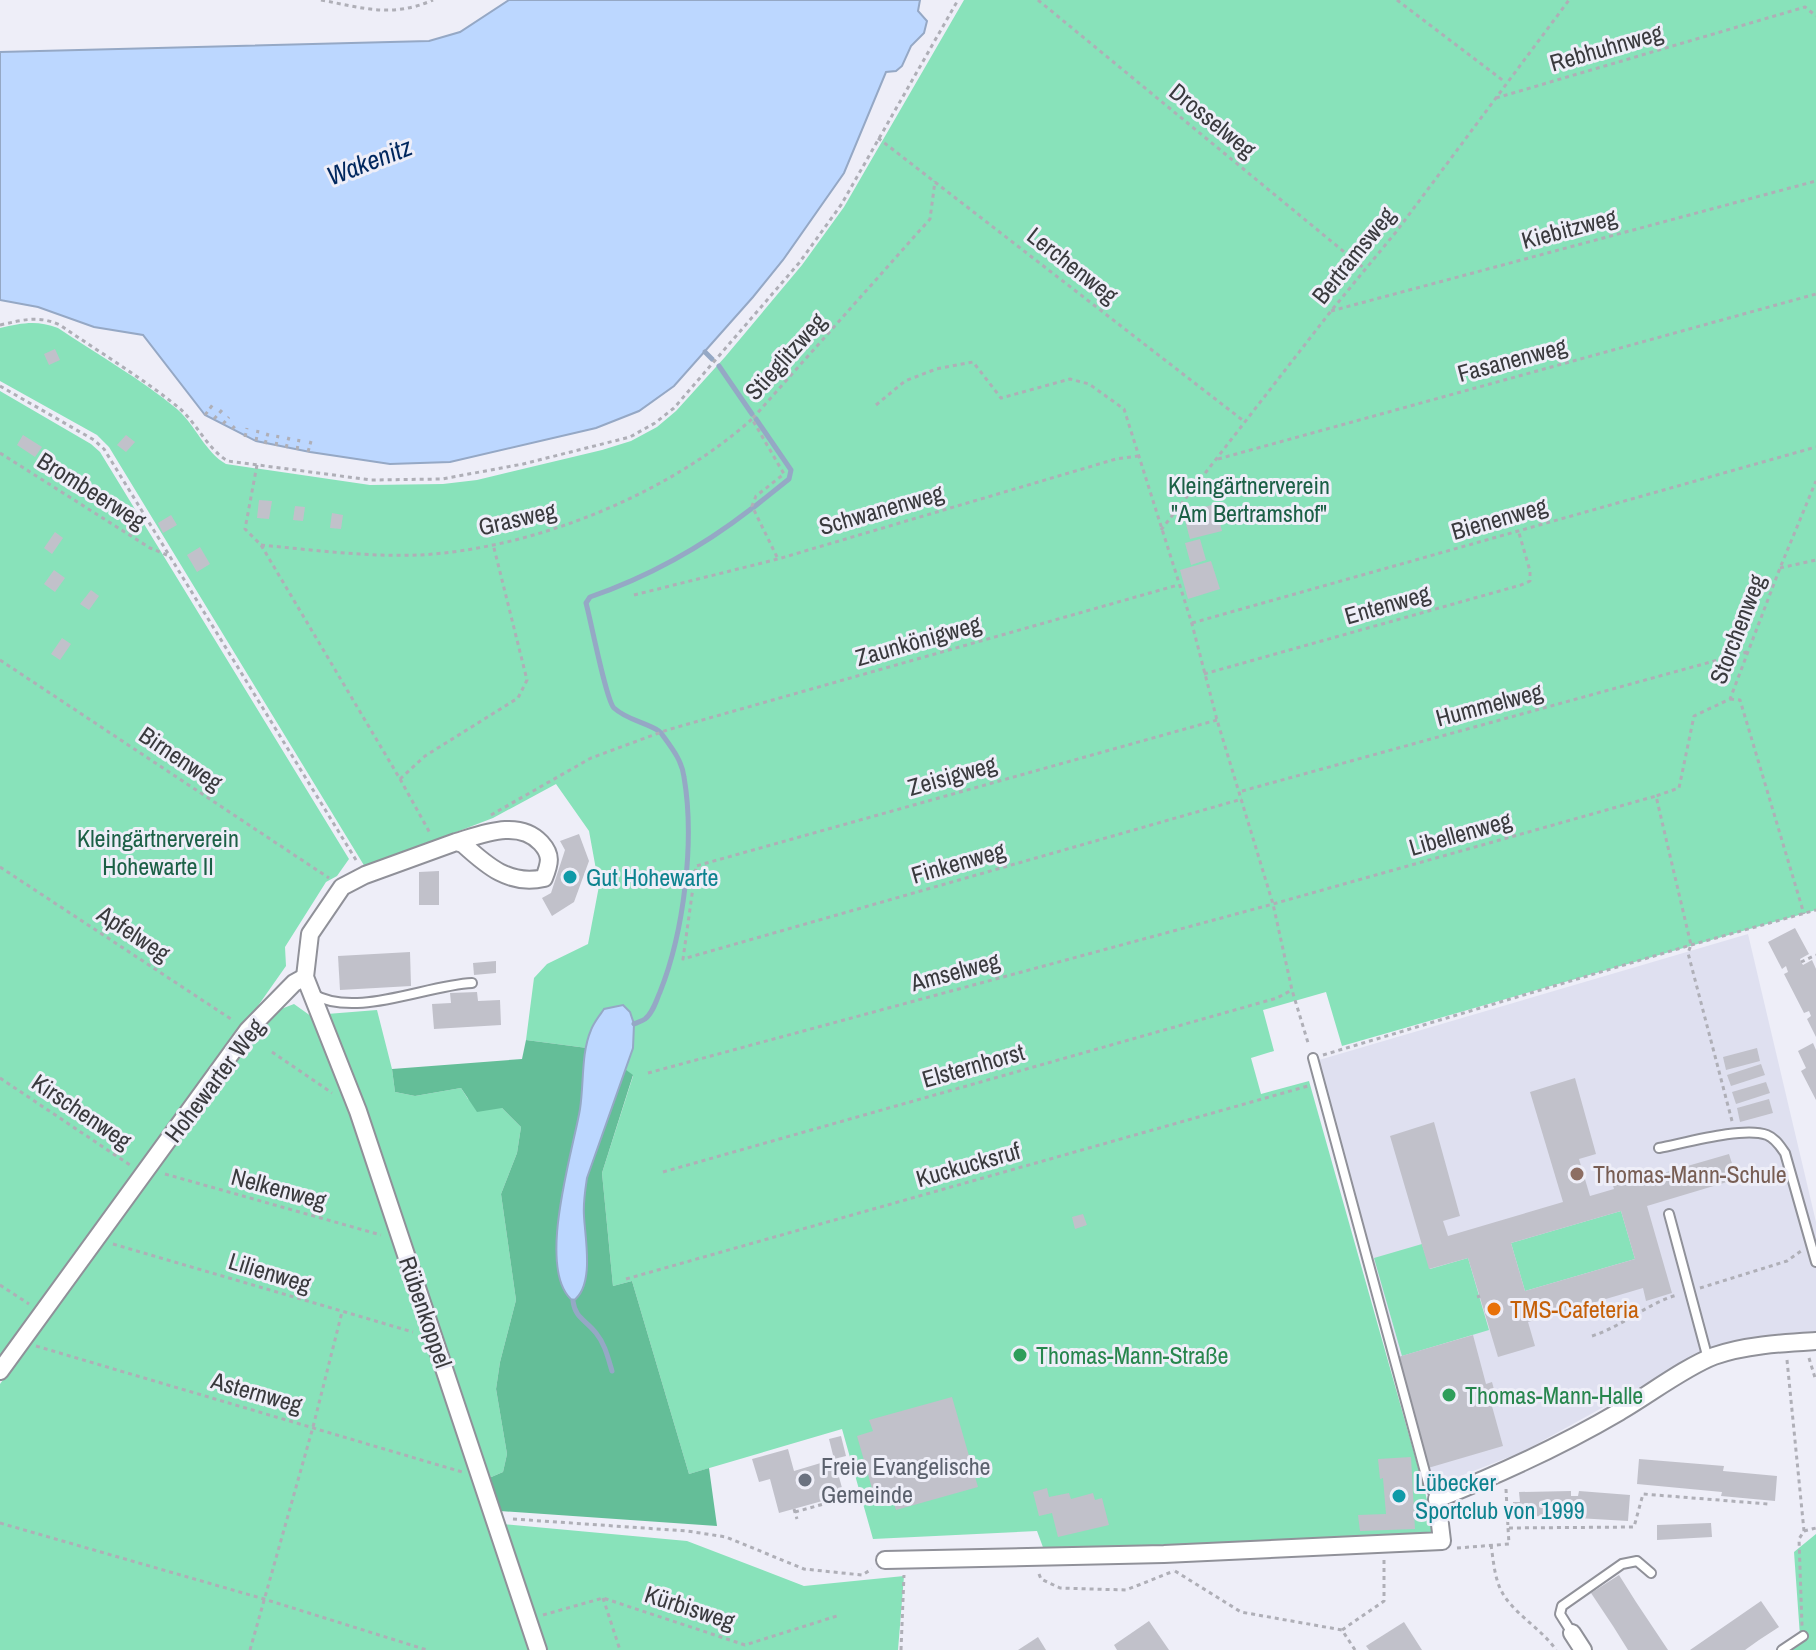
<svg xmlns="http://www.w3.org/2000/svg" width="1816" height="1650" font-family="'Archivo Narrow',sans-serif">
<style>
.built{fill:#dfe0f0}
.green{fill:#88e2ba}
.forest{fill:#64be98}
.water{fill:#bcd7ff;stroke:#95a8c5;stroke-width:2}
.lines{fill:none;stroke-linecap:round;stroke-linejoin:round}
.stream{stroke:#95a8c5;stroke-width:5}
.building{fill:#c1c1ca;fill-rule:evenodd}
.service-casing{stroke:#909199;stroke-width:12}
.minor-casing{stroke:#909199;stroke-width:20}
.path{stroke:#afafb7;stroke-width:3;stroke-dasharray:4 4;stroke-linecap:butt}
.service{stroke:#fff;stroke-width:8}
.minor{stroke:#fff;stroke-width:16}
.culture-dot{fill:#0f9aa8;stroke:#eeeef8;stroke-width:3}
.education-dot{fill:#8d6e63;stroke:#eeeef8;stroke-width:3}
.food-dot{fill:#e8710a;stroke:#eeeef8;stroke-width:3}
.leisure-dot{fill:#2e9e5b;stroke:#eeeef8;stroke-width:3}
.worship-dot{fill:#6b7280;stroke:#eeeef8;stroke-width:3}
.labels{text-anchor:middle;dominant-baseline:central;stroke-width:6;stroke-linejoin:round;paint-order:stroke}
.street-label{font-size:24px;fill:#3a3a3e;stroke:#eeeef8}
.park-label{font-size:24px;fill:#1b6046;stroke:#eeeef8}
.culture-label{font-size:24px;fill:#0d838f;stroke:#eeeef8;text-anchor:start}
.education-label{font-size:24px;fill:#785e54;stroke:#eeeef8;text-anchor:start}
.food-label{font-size:24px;fill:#c56008;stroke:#eeeef8;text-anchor:start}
.leisure-label{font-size:24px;fill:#27864d;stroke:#eeeef8;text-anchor:start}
.worship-label{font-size:24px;fill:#5b616d;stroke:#eeeef8;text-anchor:start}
.water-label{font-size:26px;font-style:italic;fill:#00275e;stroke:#eeeef8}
</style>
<rect width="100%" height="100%" fill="#eeeef8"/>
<polygon class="built" points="1748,934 1816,1222 1816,1332 1776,1336 1712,1347 1522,1452 1435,1486 1428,1468 1319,1060"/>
<g class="green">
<path d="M964,0H1816V910L1342,1046L1326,992L1263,1010L1274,1051L1251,1058L1261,1094L1309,1081L1425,1492L1434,1528L1430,1533L1044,1550L1037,1531L873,1539L842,1429L689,1474L632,1281L613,1286L602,1173L633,1076L625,1069L633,1048L634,1029L590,1031L587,1048L526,1040L534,978L547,964L588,944L599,886L589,831L556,784L493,818L365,867L109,447L97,435L0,381V328C22,323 37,320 58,328C98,355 141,379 177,409C196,426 205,452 226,464L370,485L443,484L477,480L602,450L631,441L657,427L676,411L725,357L802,265L844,207Z"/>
<polygon points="0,391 91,444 100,452 349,859 337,876 326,882 285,947 286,966 187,1107 0,1364"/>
<polygon points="294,1004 315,1019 349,1105 391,1238 530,1650 0,1650 0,1384 268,1014"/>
<polygon points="377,1010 392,1069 395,1092 415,1096 461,1088 468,1099 502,1108 521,1127 517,1153 501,1194 516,1300 500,1362 496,1389 507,1454 503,1472 489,1478 327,1014"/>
<polygon points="1621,1211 1635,1259 1525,1291 1511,1243"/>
<polygon points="1422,1244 1430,1269 1468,1258 1489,1330 1402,1356 1374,1258"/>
<polygon points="503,1524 687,1541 804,1586 904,1576 898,1650 546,1650"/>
<polygon points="1816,1534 1816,1650 1779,1650 1800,1636 1794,1552"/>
</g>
<path class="forest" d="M526,1040L587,1048C583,1068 583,1089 580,1109C573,1151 535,1271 573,1301C599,1257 578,1235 584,1192C591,1151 610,1108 625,1069L633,1075L602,1173L613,1286L632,1281L689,1474L709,1468L717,1526L500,1511L489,1478L503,1472L507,1454L496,1389L500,1362L516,1300L501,1194L517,1153L521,1127L502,1108L477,1112L461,1088L415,1096L395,1092L392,1069L522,1059Z"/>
<g class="water">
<polygon points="509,0 920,0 918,11 927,21 924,33 911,46 902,66 896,71 886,72 844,173 783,260 753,297 674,386 639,411 596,428 450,462 390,464 310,452 256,441 205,415 143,335 94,327 38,307 0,300 0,52 429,41 460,32"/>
<path d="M623,1005L630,1012L634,1024L633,1048L587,1178C585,1191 583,1203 584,1216C585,1238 595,1286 573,1301C535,1271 573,1151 580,1109C584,1084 581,1053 591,1030C594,1022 600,1015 604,1009Z"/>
</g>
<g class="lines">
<g class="stream">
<polyline points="705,352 712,359"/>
<polyline points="719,366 752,414"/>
<polyline points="754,507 789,479 791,470 756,419"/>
<path d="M659,731C645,722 627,720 614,708C606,700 591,621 586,603L590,597C648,577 702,547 751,509"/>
<path d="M634,1024C638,1022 642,1021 645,1019C653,1013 656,1001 660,992C684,932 695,841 684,777C682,760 671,747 661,733"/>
<path d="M573,1301C575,1318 586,1320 596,1333C605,1344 608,1358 612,1371"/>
</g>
</g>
<g class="building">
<polygon points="55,349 60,360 49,365 44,354"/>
<polygon points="23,435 42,447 35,457 17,445"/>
<polygon points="126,435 135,442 126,452 117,445"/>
<polygon points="74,471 87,479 80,491 67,483"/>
<polygon points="259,500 272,501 269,519 257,518"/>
<polygon points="121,501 128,511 116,519 109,509"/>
<polygon points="1215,504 1222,531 1190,539 1183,513"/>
<polygon points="295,506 305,507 303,521 293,520"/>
<polygon points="332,513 343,515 341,529 330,528"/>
<polygon points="171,515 177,525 163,533 158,523"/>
<polygon points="55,532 63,538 52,554 44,548"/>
<polygon points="1200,539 1206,560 1191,565 1185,543"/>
<polygon points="200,547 210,564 197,572 187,555"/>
<polygon points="1211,561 1220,589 1188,599 1180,570"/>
<polygon points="54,570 65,578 55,592 44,584"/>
<polygon points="91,590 99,596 89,610 80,604"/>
<polygon points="62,638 71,644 60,660 51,654"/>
<polygon points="579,834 589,861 574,902 552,916 542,898 551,893 565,850 560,841"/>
<polygon points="439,871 439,905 419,905 419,872"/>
<polygon points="1795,928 1809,954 1800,959 1801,962 1803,965 1812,960 1816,969 1816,1037 1807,1019 1811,1016 1809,1011 1804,1013 1784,974 1788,972 1786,966 1782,969 1768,942"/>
<polygon points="410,952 411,986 340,990 338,956"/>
<polygon points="496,961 496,973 474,975 473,963"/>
<polygon points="477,992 478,1001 500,1000 501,1025 434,1029 432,1004 451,1003 450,993"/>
<polygon points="1813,1043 1816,1050 1816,1100 1801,1071 1806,1068 1798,1051"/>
<polygon points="1757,1048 1760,1061 1726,1070 1723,1057"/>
<polygon points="1761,1064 1765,1075 1731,1086 1727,1075"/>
<path d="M1575,1078L1596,1154L1579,1159L1590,1196L1614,1189L1611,1179L1637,1171L1639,1180L1729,1154L1737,1179L1647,1206L1672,1293L1646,1301L1643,1288L1528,1322L1535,1346L1498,1357L1468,1258L1429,1269L1390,1136L1434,1122L1460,1216L1443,1221L1448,1236L1563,1202L1530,1092ZM1621,1211L1635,1259L1525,1291L1511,1243Z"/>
<polygon points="1766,1082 1770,1093 1736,1104 1732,1092"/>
<polygon points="1769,1099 1773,1113 1740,1122 1737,1108"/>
<polygon points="1083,1214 1087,1225 1075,1229 1072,1217"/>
<polygon points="1473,1335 1486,1384 1492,1382 1496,1397 1490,1399 1503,1446 1428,1468 1398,1357"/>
<polygon points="952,1397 978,1487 896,1510 889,1488 873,1492 857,1436 873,1431 869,1420"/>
<polygon points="841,1436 846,1456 834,1459 829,1439"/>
<polygon points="788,1449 794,1471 834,1459 844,1495 779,1513 770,1479 759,1482 752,1459"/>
<polygon points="1411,1457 1415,1529 1360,1531 1358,1515 1386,1514 1383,1478 1380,1479 1378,1459"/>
<polygon points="1639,1459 1724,1466 1723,1471 1777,1476 1775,1501 1721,1496 1722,1492 1637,1484"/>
<polygon points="1047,1488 1049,1497 1069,1493 1071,1499 1093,1493 1095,1500 1102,1498 1109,1525 1058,1537 1052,1513 1039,1516 1033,1492"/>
<polygon points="1571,1491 1571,1496 1578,1496 1579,1491 1630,1495 1628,1521 1577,1518 1577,1510 1571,1510 1571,1515 1514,1517 1513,1502 1520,1502 1519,1492"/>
<polygon points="1711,1523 1712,1537 1657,1540 1657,1525"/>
<polygon points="1619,1575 1636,1602 1668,1650 1628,1650 1613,1626 1591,1593"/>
<polygon points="1761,1601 1779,1627 1759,1640 1745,1650 1690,1650"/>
<polygon points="1149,1621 1169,1650 1117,1650 1114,1645"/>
<polygon points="1404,1622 1422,1650 1369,1650 1366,1646"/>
<polygon points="1038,1637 1046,1650 1018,1650"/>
</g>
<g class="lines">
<g class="service-casing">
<g id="service">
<path d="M313,994C355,1019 426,985 472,983"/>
<polyline points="1313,1058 1428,1483 1437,1499"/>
<path d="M1659,1148C1685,1143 1744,1126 1767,1135C1775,1138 1780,1146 1785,1153L1816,1262"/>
<polyline points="1669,1214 1708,1359"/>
<polyline points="1572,1633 1560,1614 1562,1606 1622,1564 1637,1561 1651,1573"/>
<polyline points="1782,1650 1803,1636"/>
</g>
</g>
<g class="minor-casing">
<g id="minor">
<path d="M456,842C483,834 519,819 541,843C552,855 550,863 544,878C510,886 487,866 463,844L456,842L365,875L342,887L310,934L305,977L358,1111L538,1650"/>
<polyline points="0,1371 248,1030 294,983 305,977"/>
<path d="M885,1560L1164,1554L1442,1541L1437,1499C1500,1474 1561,1446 1619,1412C1647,1396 1685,1367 1714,1356C1745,1345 1783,1343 1816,1341"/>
<polyline points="1572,1633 1583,1650"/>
</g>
</g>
<g class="path">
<path d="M321,0C363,8 392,18 433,0"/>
<polyline points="1038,0 1365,269"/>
<polyline points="1397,0 1505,82"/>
<polyline points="1496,98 1805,7 1816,16"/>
<polyline points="878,138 1245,422"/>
<polyline points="1331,311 1816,181"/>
<path d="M0,325C23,320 38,315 60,325C99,352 141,377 178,407C197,423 207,449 228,461L371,480L442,479L523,464L630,437L655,423L674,408L799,263L841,205L958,0"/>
<polyline points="0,386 94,440 104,449 356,860"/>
<polyline points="876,405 905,381 936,369 973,362 1001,398 1070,379 1089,384 1124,409 1192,624 1217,720 1273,904 1292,990 1309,1046"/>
<polyline points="205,415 214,403"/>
<polyline points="214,419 222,410"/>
<polyline points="223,424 229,417"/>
<polyline points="232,429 237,424"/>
<polyline points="245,437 247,428"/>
<polyline points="256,441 258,430"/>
<polyline points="265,444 268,433"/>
<polyline points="276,446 278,435"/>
<polyline points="286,448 289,437"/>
<polyline points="297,450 299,439"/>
<polyline points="308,452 311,441"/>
<polyline points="0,453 150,548 167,555"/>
<polyline points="1218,459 1816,294"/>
<polyline points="257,465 245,529 261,545 400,779 431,835"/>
<polyline points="1161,530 1331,311 1396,232 1569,0"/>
<path d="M261,545C313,550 366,557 419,555C533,549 667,495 752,419"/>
<polyline points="777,557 752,506 756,496 784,474 752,419 930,219 935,181"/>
<polyline points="1780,568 1816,560"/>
<polyline points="634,595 778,559 1116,459 1138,456"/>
<polyline points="1192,623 1816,447"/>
<polyline points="0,660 329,878"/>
<polyline points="1204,674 1521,585 1530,581 1530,571 1519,533"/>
<polyline points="1730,699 1740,700 1804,914"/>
<polyline points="1217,720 696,866 683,959 1242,799"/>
<polyline points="400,779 425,756 518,698 527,680 493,544"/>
<polyline points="1242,791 1747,652"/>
<polyline points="491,815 591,758 667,730 1178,585"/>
<polyline points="0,867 234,1021"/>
<polyline points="1801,962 1816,955"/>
<polyline points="272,1052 332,1093"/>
<polyline points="1323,1055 1691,945 1816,910"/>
<polyline points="648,1073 1273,904 1656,796"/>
<polyline points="0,1078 130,1165"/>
<polyline points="1732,1121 1688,953 1691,945 1656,796 1679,788 1694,716 1730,699 1780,568 1816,481"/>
<polyline points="663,1172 1277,998 1292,990"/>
<polyline points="165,1174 381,1235"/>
<polyline points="113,1244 413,1332"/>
<polyline points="626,1279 1308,1086"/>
<polyline points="0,1285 29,1304"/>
<polyline points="1700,1288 1787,1261 1801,1251"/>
<polyline points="1477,1297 1480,1296"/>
<path d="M1592,1336C1623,1326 1648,1303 1677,1295"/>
<polyline points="36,1346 462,1472"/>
<polyline points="1809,1358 1816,1381"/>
<polyline points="1787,1360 1804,1531 1799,1539 1802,1626"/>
<polyline points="1506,1489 1508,1528 1634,1527 1643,1494 1768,1504"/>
<polyline points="794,1509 797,1519"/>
<polyline points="795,1512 838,1500"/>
<polyline points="513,1519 687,1531 726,1537 804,1569 862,1575 872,1569"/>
<polyline points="0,1523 264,1599 427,1650"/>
<polyline points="1804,1531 1816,1528"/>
<path d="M1491,1545C1493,1558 1494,1571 1498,1583C1507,1611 1540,1626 1556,1650"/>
<polyline points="1457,1548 1509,1544 1508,1528"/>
<polyline points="1175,1571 1241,1612 1342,1630"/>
<polyline points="1039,1574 1041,1579 1060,1588 1126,1590 1174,1571"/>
<polyline points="603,1598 620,1650"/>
<polyline points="543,1615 603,1598 745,1645 840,1615"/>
<polyline points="250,1650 313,1427 342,1312"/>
<polyline points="901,1650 904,1575"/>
<polyline points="1355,1650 1342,1630 1384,1601 1384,1560"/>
</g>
<use href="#service" class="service"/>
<use href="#minor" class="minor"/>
</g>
<g class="culture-dot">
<circle cx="570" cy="877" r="8"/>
<circle cx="1399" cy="1496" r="8"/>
</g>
<circle class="education-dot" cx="1577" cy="1174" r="8"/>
<circle class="food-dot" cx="1494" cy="1309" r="8"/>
<g class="leisure-dot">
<circle cx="1020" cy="1355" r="8"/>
<circle cx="1449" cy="1395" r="8"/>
</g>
<circle class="worship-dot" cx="805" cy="1480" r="8"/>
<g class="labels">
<g class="street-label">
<text transform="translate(1606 47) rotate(-16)">Rebhuhnweg</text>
<text transform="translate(1213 120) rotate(39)">Drosselweg</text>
<text transform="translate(1569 228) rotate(-15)">Kiebitzweg</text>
<text transform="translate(1353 255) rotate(-51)">Bertramsweg</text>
<text transform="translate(1073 265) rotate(38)">Lerchenweg</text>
<text transform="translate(785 356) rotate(-48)">Stieglitzweg</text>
<text transform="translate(1512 359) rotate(-15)">Fasanenweg</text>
<text transform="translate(92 490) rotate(32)">Brombeerweg</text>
<text transform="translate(881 509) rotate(-16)">Schwanenweg</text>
<text transform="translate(517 518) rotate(-13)">Grasweg</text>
<text transform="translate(1499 518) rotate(-16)">Bienenweg</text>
<text transform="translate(1387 604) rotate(-16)">Entenweg</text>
<text transform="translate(1737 629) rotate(-69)">Storchenweg</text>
<text transform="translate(918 640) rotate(-16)">Zaunkönigweg</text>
<text transform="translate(1489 704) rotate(-15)">Hummelweg</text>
<text transform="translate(181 758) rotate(34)">Birnenweg</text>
<text transform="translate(952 775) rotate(-16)">Zeisigweg</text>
<text transform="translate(1460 833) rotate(-16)">Libellenweg</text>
<text transform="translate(958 862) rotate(-16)">Finkenweg</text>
<text transform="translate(134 933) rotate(33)">Apfelweg</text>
<text transform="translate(955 971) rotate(-15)">Amselweg</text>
<text transform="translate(973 1065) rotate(-16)">Elsternhorst</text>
<text transform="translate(214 1080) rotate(-53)">Hohewarter Weg</text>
<text transform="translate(82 1111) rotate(34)">Kirschenweg</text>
<text transform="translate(968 1164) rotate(-16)">Kuckucksruf</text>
<text transform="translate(279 1188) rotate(15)">Nelkenweg</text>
<text transform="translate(270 1272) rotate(17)">Lilienweg</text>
<text transform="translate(426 1312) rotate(71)">Rübenkoppel</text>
<text transform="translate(257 1392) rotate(16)">Asternweg</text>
<text transform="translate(690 1607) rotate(18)">Kürbisweg</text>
</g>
<g class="park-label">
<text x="1249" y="485">Kleingärtnerverein<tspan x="1249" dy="28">"Am Bertramshof"</tspan></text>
<text x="158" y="838">Kleingärtnerverein<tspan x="158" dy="28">Hohewarte II</tspan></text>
</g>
<g class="culture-label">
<text x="586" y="877">Gut Hohewarte</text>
<text x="1415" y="1482">Lübecker<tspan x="1415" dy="28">Sportclub von 1999</tspan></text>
</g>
<g class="education-label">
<text x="1593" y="1174">Thomas-Mann-Schule</text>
</g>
<g class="food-label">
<text x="1510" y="1309">TMS-Cafeteria</text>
</g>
<g class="leisure-label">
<text x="1036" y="1355">Thomas-Mann-Straße</text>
<text x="1465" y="1395">Thomas-Mann-Halle</text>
</g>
<g class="worship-label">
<text x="821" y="1466">Freie Evangelische<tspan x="821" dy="28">Gemeinde</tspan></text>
</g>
<g class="water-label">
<text transform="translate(369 161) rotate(-21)">Wakenitz</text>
</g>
</g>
</svg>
